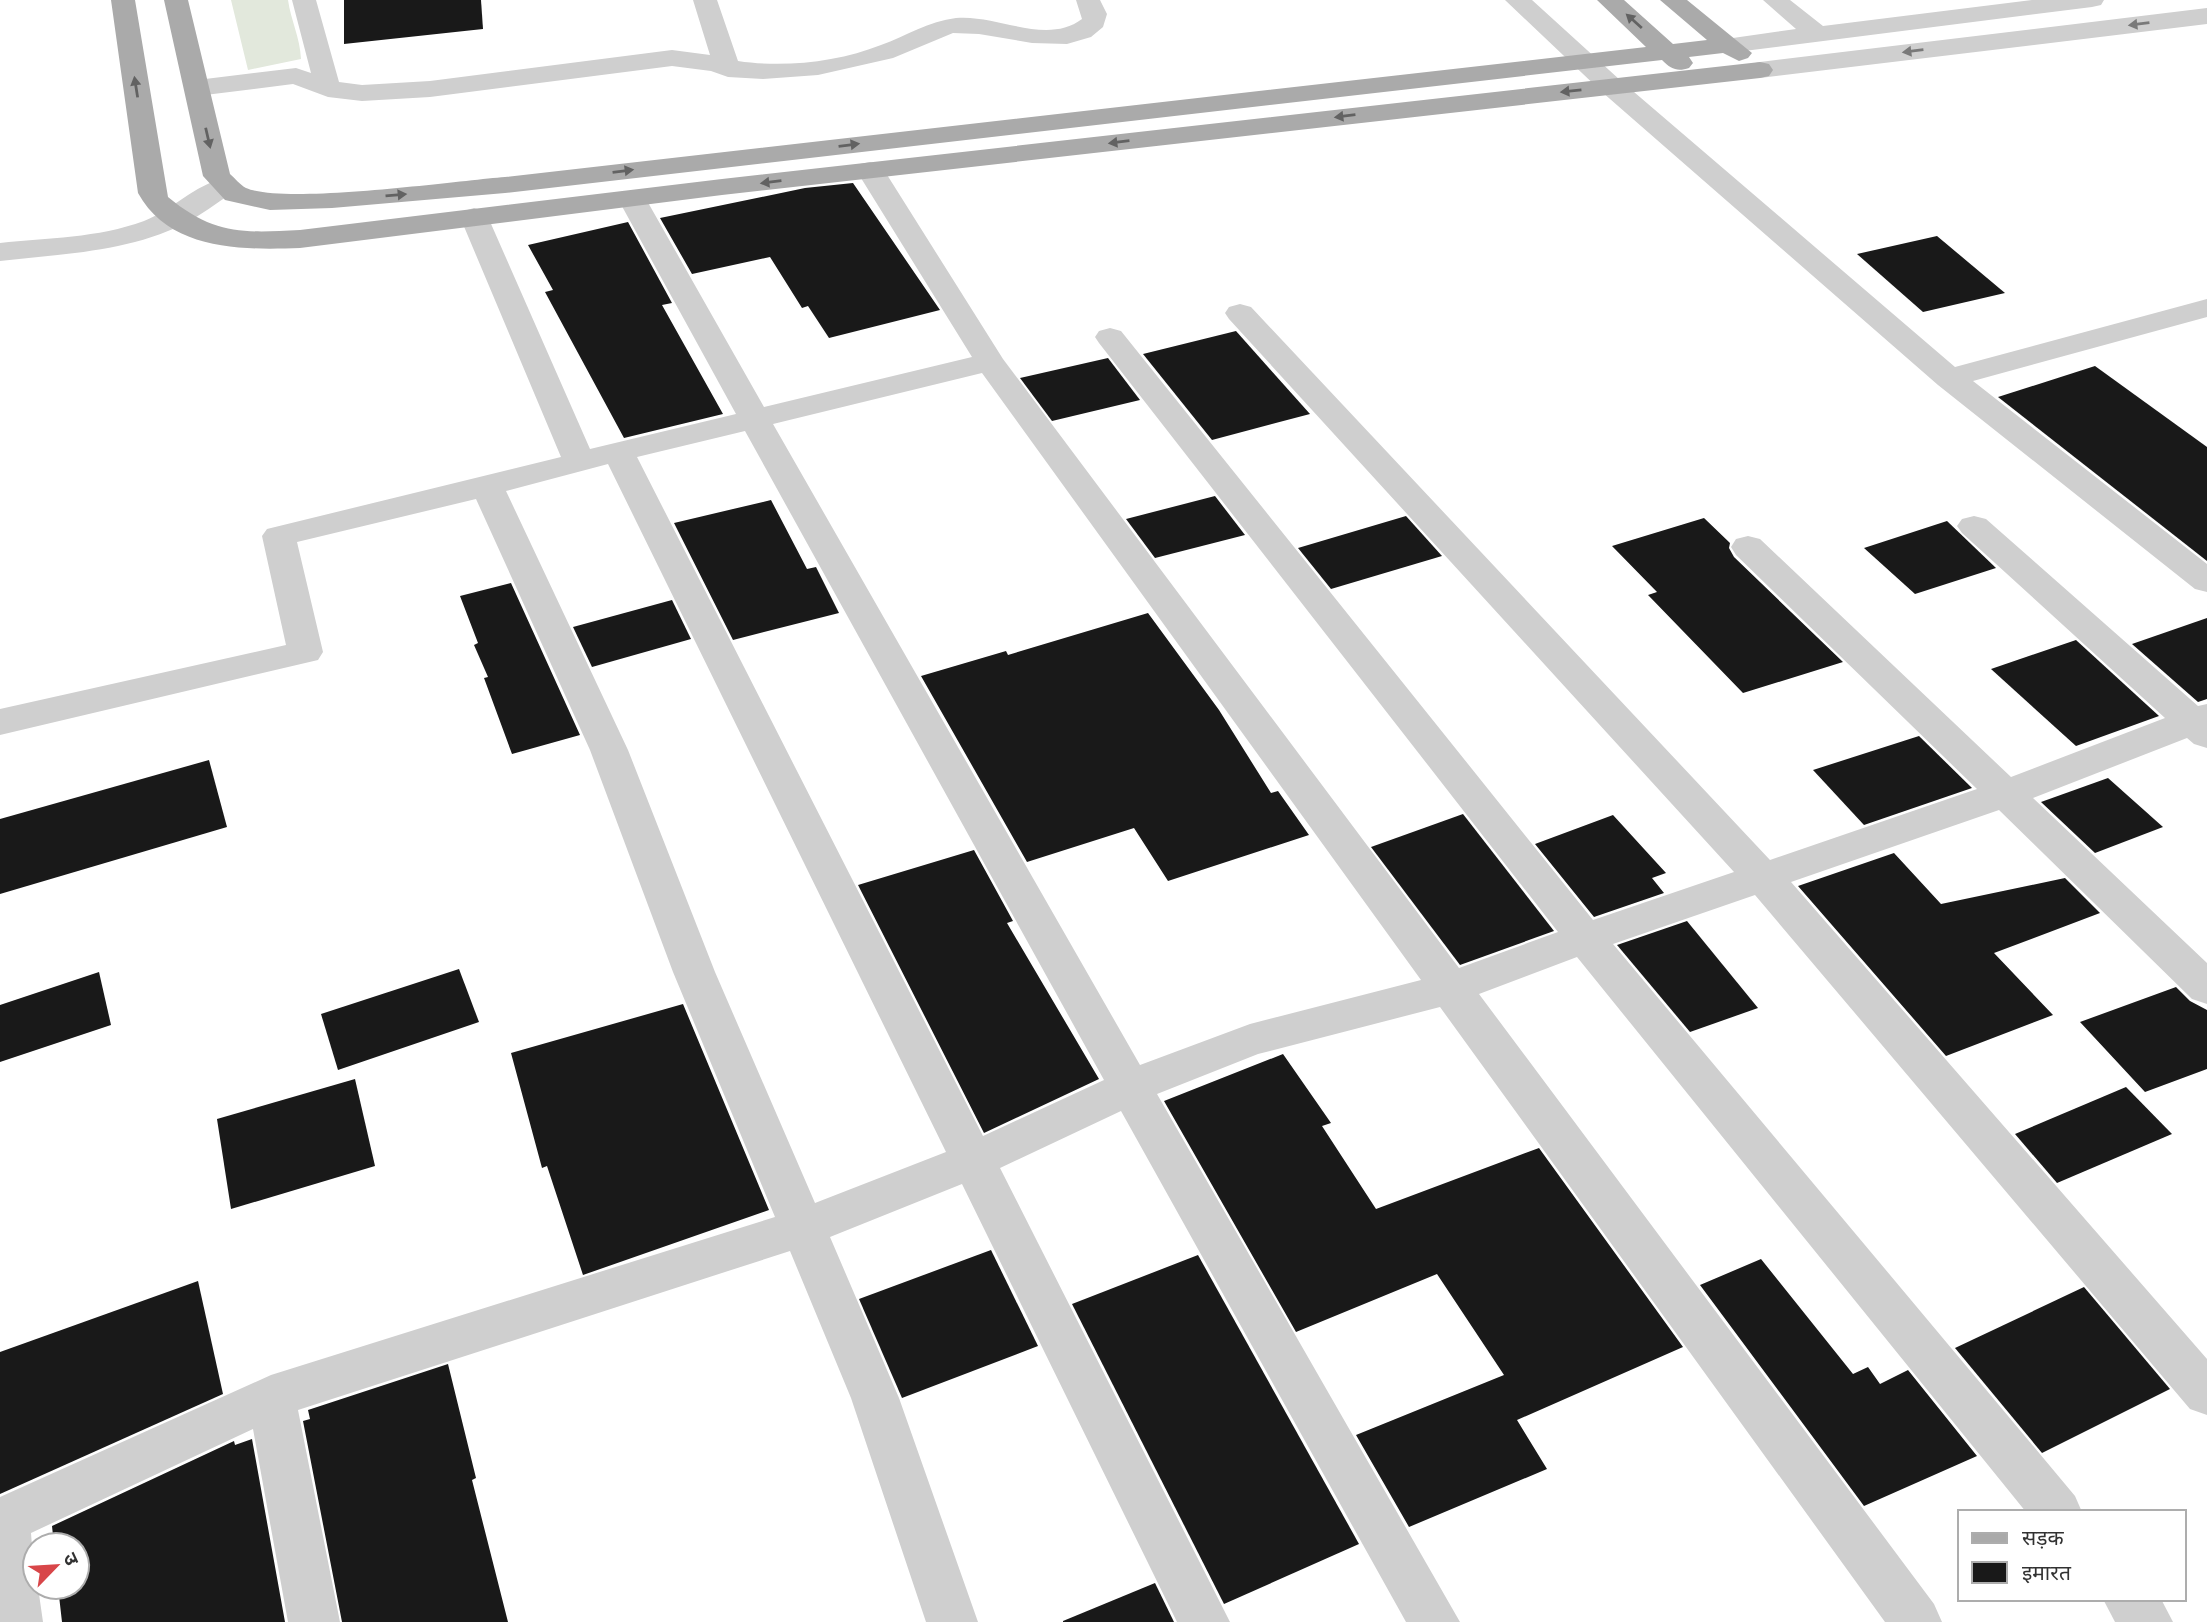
<svg xmlns="http://www.w3.org/2000/svg" width="2207" height="1622" font-family="'Fira Sans','Noto Sans Devanagari',sans-serif">
<style>
.green{fill:#e2e8dc}
.building{fill:#191919}
.lines{fill:none;stroke-linecap:round;stroke-linejoin:round}
.minor{fill:#cfcfcf;fill-rule:evenodd}
.major{fill:#aaa;fill-rule:evenodd}
.oneway{fill:#626262}
.oneway2{fill:#797979}
</style>
<rect width="100%" height="100%" fill="#fff"/>
<path class="green" d="M231,0H288C291,21 300,37 301,59L248,70Z"/>
<g class="building">
<polygon points="344,0 481,0 483,29 344,44"/>
<polygon points="853,183 940,310 829,338 808,306 802,308 770,257 692,274 660,218 805,188"/>
<polygon points="628,222 672,303 662,305 723,414 624,438 545,292 553,290 528,245"/>
<polygon points="1937,236 2005,293 1923,312 1857,254"/>
<polygon points="1236,331 1310,414 1212,440 1143,354"/>
<polygon points="1108,358 1140,400 1052,421 1020,378"/>
<polygon points="2095,366 2207,447 2207,561 1998,397"/>
<polygon points="1215,496 1245,535 1155,558 1126,519"/>
<polygon points="771,500 807,569 816,567 839,613 733,640 674,523"/>
<polygon points="1406,516 1442,556 1331,589 1298,548"/>
<polygon points="1704,518 1730,543 1729,548 1734,557 1843,662 1743,693 1648,595 1657,592 1612,546"/>
<polygon points="1947,521 1996,568 1915,594 1864,548"/>
<polygon points="511,583 580,735 512,754 484,678 488,677 474,645 478,643 460,596"/>
<polygon points="672,600 691,639 592,667 573,627"/>
<polygon points="1148,613 1219,710 1271,793 1278,791 1309,835 1168,881 1134,828 1027,862 921,676 1006,651 1008,655"/>
<polygon points="2207,618 2207,699 2198,702 2132,644"/>
<polygon points="2076,640 2159,716 2076,746 1991,669"/>
<polygon points="1919,736 1972,788 1864,825 1813,770"/>
<polygon points="209,760 227,827 0,894 0,819"/>
<polygon points="2108,778 2163,827 2095,853 2041,802"/>
<polygon points="1463,814 1554,931 1460,965 1371,847"/>
<polygon points="1613,815 1666,873 1652,878 1664,893 1594,917 1535,844"/>
<polygon points="974,850 1013,921 1007,923 1099,1079 984,1133 858,885"/>
<polygon points="1894,853 1941,904 2065,878 2100,913 1994,953 2053,1015 1946,1056 1798,886"/>
<polygon points="1687,921 1758,1008 1690,1032 1617,945"/>
<polygon points="459,969 479,1022 338,1070 321,1014"/>
<polygon points="99,972 111,1025 0,1062 0,1005"/>
<polygon points="2176,987 2190,1001 2207,1010 2207,1069 2145,1092 2080,1022"/>
<polygon points="683,1004 769,1210 583,1275 547,1166 542,1168 511,1053"/>
<polygon points="1283,1054 1331,1123 1322,1126 1376,1209 1539,1148 1683,1347 1517,1420 1547,1469 1409,1527 1356,1435 1504,1375 1437,1274 1296,1332 1164,1101"/>
<polygon points="355,1079 375,1166 231,1209 217,1119"/>
<polygon points="2126,1087 2172,1134 2057,1183 2015,1134"/>
<polygon points="991,1250 1038,1346 902,1398 859,1299"/>
<polygon points="1198,1255 1359,1544 1224,1604 1072,1304"/>
<polygon points="1761,1259 1853,1374 1868,1367 1880,1384 1908,1370 1977,1456 1864,1506 1700,1285"/>
<polygon points="198,1281 223,1394 0,1494 0,1352"/>
<polygon points="2084,1287 2170,1389 2042,1453 1955,1348"/>
<polygon points="448,1364 476,1478 472,1480 508,1622 342,1622 303,1421 310,1419 308,1410"/>
<polygon points="252,1439 285,1622 62,1622 58,1587 77,1587 77,1545 54,1545 52,1526 234,1441 235,1445"/>
<polygon points="1155,1583 1174,1622 1063,1622 1063,1621"/>
</g>
<g class="lines">
<g class="minor">
<path d="M292,0H316L339,82L362,85L430,81L672,50L710,55L693,0H717L738,61C784,68 838,62 881,45C906,36 929,21 956,18C997,14 1046,46 1082,19L1076,0H1100L1107,14L1103,27L1091,37L1067,44L1032,43L979,34L953,33L893,58L818,75L763,79L728,77L711,71L672,66L430,97L362,101L328,97L293,84L197,96L188,94L184,88L188,82L197,80L296,68L311,73Z"/>
<polygon points="1505,0 1532,0 1620,80 1955,367 2207,299 2207,317 1973,381 2207,564 2207,592 2195,589 1938,385 1602,92"/>
<polygon points="1763,0 1790,0 1823,26 2032,0 2104,0 2101,5 2092,7 1728,53 1719,50 1715,45 1719,40 1796,29"/>
<polygon points="2207,8 2207,24 1760,78 1751,76 1747,70 1751,64 1760,62"/>
<path d="M870,162L880,164L884,170L1003,359L1459,968L1558,932L1099,343L1095,337L1099,331L1110,328L1121,331L1593,920L1734,872L1229,319L1225,313L1229,307L1240,304L1251,307L1770,860L1977,789L1736,555L1731,547L1736,539L1748,536L1760,539L2011,777L2165,718L1962,533L1957,526L1962,519L1974,516L1986,519L2198,706L2207,704V748L2194,744L2187,738L2033,798L2207,963V1004L2192,999L1999,810L1791,882L2207,1359V1415L2190,1409L1755,895L1613,944L2075,1496L2082,1512H2026L1577,957L1479,994L1934,1604L1942,1622H1885L1440,1007L1258,1054L1157,1094L1460,1622H1406L1121,1111L1000,1168L1230,1622H1177L962,1184L830,1237L899,1398L978,1622H926L851,1398L790,1251L298,1410L340,1622H288L253,1429L31,1533L35,1587H38L43,1622H0V1497L271,1375L775,1217L673,972L590,750L476,499L297,542L323,652L318,660L0,735V709L286,645L262,536L267,529L561,457L460,217L464,211L474,208L484,211L488,217L590,449L736,414L618,199L622,193L632,191L642,193L646,199L764,407L972,357L856,170L860,164ZM982,373L1421,980L1250,1024L1140,1065L773,424ZM745,431L1104,1080L983,1136L637,457ZM608,464L946,1152L815,1203L715,972L628,750L506,491Z"/>
<path d="M224,178L234,180L238,186L234,192C217,202 202,215 184,224C127,252 62,254 0,261V243C47,238 98,238 144,221C172,210 195,185 224,178Z"/>
<polygon points="2103,1599 2161,1599 2173,1622 2115,1622"/>
</g>
<g class="major">
<path d="M111,0H135L168,197C214,235 243,233 300,230L722,179L1760,62L1769,64L1773,70L1769,76L1760,78L722,195L300,248C243,250 170,251 138,193Z"/>
<path d="M164,0H188L230,174C235,178 240,185 246,188C284,205 455,181 505,177L1646,47L1597,0H1624L1673,44L1707,40L1660,0H1687L1752,53L1748,58L1739,61L1723,53L1689,57L1693,63L1689,68C1677,72 1671,69 1662,60L505,193L332,208L270,210L225,200L203,176Z"/>
</g>
</g>
<defs><path id="oneway-solid" d="M-6-.8H1V-3.2L6.5 0L1 3.2V.8H-6Z" transform="scale(1.75)"/></defs>
<g class="oneway">
<use href="#oneway-solid" transform="translate(1634 21) rotate(-138)"/>
<use href="#oneway-solid" transform="translate(136 87) rotate(-99)"/>
<use href="#oneway-solid" transform="translate(1571 91) rotate(174)"/>
<use href="#oneway-solid" transform="translate(1345 116) rotate(173)"/>
<use href="#oneway-solid" transform="translate(208 138) rotate(77)"/>
<use href="#oneway-solid" transform="translate(1119 142) rotate(173)"/>
<use href="#oneway-solid" transform="translate(849 145) rotate(-7)"/>
<use href="#oneway-solid" transform="translate(623 171) rotate(-7)"/>
<use href="#oneway-solid" transform="translate(771 182) rotate(173)"/>
<use href="#oneway-solid" transform="translate(396 195) rotate(-5)"/>
</g>
<g class="oneway2">
<use href="#oneway-solid" transform="translate(2139 24) rotate(173)"/>
<use href="#oneway-solid" transform="translate(1913 51) rotate(173)"/>
</g>
<rect x="1958" y="1510" width="228" height="91" fill="#ffffff" stroke="#adadad" stroke-width="2"/>
<rect x="1972" y="1533" width="35" height="10" fill="#aaaaaa" stroke="#adadad" stroke-width="2"/>
<text x="2022" y="1545" font-size="21" fill="#323232">सड़क</text>
<rect x="1972" y="1562" width="35" height="21" fill="#191919" stroke="#adadad" stroke-width="2"/>
<text x="2022" y="1580" font-size="21" fill="#323232">इमारत</text>
<g transform="translate(56 1566) rotate(65)"><circle r="33" fill="#ffffff" stroke="#adadad" stroke-width="2"/>
<path d="M0-5L12 26L0 18L-12 26Z" fill="#d84649"/>
<text y="-10" font-size="19" font-weight="bold" text-anchor="middle" fill="#323232">उ</text>
</g>
</svg>
